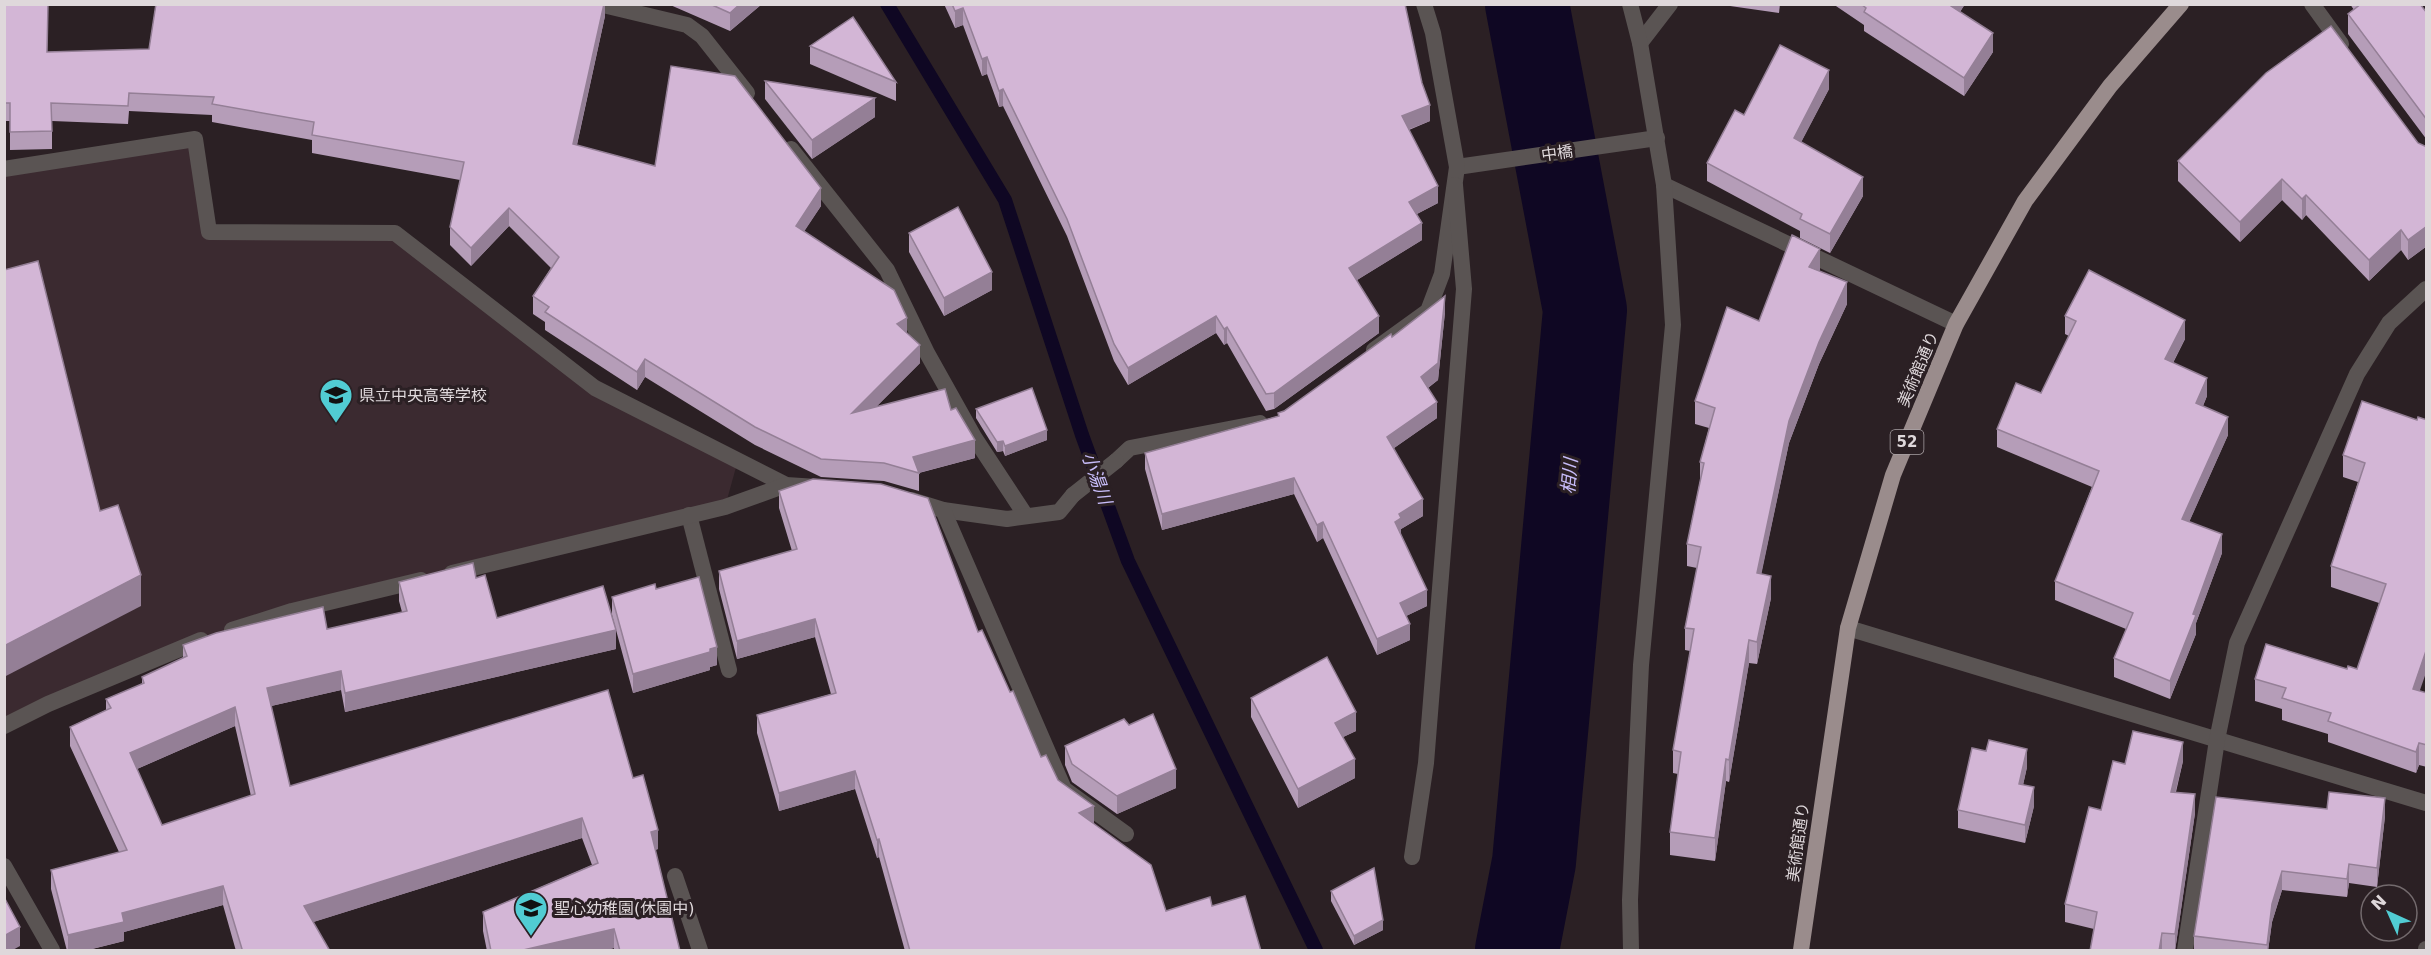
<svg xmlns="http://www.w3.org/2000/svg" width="2431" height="955" font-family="'DejaVu Sans','Noto Sans JP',sans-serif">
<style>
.built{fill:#3b2a30}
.water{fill:#0f0723}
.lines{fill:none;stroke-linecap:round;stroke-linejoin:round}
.stream{stroke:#0f0723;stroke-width:14}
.river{stroke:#0f0723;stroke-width:84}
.service{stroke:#5a5453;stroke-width:16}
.minor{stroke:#5a5453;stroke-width:16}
.trunk{stroke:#9a8c8c;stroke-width:16}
.wall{fill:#b59db8;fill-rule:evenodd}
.shaded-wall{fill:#947f96}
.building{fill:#d3b6d6;stroke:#947f96;stroke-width:1.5;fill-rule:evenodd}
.labels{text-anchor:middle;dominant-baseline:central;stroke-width:6;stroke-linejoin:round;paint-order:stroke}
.shield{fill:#2b2024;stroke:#a9a1a4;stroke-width:1.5}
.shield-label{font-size:15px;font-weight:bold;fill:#dfd8db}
.street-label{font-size:16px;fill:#dfd8db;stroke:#2b2024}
.poi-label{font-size:16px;fill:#dfd8db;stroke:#2b2024;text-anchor:start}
.water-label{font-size:18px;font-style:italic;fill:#c7bcf9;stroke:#2b2024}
</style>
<rect width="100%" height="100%" fill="#2b2024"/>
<polygon class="built" points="195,139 209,232 395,233 595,388 738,460 725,507 292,611 5,726 5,169"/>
<polygon class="water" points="1545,732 1528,950 1492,950 1504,864"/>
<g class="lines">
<polyline class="stream" points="887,4 1005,200 1082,435 1128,561 1316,950"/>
<polyline class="river" points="1517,950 1534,862 1585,310 1527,4"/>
<g class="service">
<polyline points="599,4 687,25 702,36 747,93"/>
<polyline points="1640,43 1670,4"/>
<polyline points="791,149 887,270 927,353 974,437 1026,516"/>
<polyline points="1457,167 1657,138"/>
<polyline points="4,169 195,139 209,232 395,233 595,388 786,485 817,487"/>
<polyline points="1664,185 1956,324"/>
<polyline points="1374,350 1428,311 1442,274 1457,167 1433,33 1424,4"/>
<polyline points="1116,461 1130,448 1260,423"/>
<polyline points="911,500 943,510 1007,519 1059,512 1073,495"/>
<polyline points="943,510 1064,789 1126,834"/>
<polyline points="689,515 729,670"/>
<polyline points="452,573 725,507 786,485"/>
<polyline points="232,630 292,611 421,580"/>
<polyline points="4,726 48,704 201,640"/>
<polyline points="1412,857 1426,763 1464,289 1455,185"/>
<polyline points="4,866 52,950"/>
<polyline points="675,876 700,950"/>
</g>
<g class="minor">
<polyline points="1630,4 1640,43 1664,185 1673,325 1641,665 1630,900 1631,950"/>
<polyline points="2312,4 2341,44"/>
<polyline points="1073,495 1116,461"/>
<polyline points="1848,628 2426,803"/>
<polyline points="2185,950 2217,740 2237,643 2357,374 2389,323 2426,289"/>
<polyline points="2426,950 2426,949"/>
</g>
<polyline class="trunk" points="1801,950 1848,628 1893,475 1956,324 2025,201 2110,86 2181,4"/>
</g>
<g class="wall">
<polygon points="4,4 47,52 149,49 605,4 605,16 577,145 655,166 821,206 804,231 907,333 920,363 876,407 951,410 975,458 919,473 919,491 884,481 821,477 755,445 645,377 637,390 545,330 545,322 533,314 533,296 551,268 509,226 471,266 450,245 450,227 460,180 312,153 312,140 212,122 212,115 129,111 128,124 52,121 52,149 10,150 10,121 4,121"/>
<polygon points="668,4 762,4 730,31"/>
<polygon points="944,4 1405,4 1430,121 1409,130 1438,203 1417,214 1422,240 1357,280 1379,333 1274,409 1266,411 1227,343 1224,345 1216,333 1128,385 1114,361 1067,236 1003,106 999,107 987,74 982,76 963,25 955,28"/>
<polygon points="1723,4 1780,4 1779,13 1723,5"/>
<polygon points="1833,4 1965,4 1960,12 1993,52 1964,96 1864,31 1864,25"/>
<polygon points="2350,4 2420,4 2427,13 2427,140 2348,34 2348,14 2354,10"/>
<polygon points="810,46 896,82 896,101 810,64"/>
<polygon points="765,81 875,117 812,159 765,99"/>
<polygon points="1829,89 1801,142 1863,196 1830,253 1800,238 1800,231 1707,181 1707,163 1744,115"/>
<polygon points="2418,143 2427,147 2427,246 2408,260 2401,250 2369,281 2306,215 2302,220 2282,200 2240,242 2178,181 2178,161"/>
<polygon points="909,233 992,290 944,316 909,252"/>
<polygon points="1820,271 1847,304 1819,364 1789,443 1761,574 1771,598 1757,664 1749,663 1729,782 1726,781 1715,861 1670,855 1670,832 1678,774 1673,773 1673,750 1690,651 1685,650 1685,628 1697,568 1687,566 1687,544 1700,481 1700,462 1709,428 1695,424 1695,401 1759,321"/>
<polygon points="1445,312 1438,380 1428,388 1437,418 1394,448 1423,516 1401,529 1401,535 1427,606 1406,616 1410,640 1377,655 1323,538 1317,542 1294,494 1162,530 1145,469 1145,453 1278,416 1278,413 1284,411 1392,337"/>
<polygon points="2065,316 2185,339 2173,363 2207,396 2203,406 2228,435 2189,522 2222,553 2196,623 2196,634 2170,699 2114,677 2114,658 2126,629 2055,600 2055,581 2092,487 1997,447 1997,429 2041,393 2069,336 2065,334"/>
<polygon points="2362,401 2420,691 2427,693 2427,767 2419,765 2416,773 2328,742 2328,734 2282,720 2282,709 2255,701 2255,679 2347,669 2357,669 2379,603 2331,587 2331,566 2358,482 2343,477 2343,455"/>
<polygon points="976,409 1047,440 1005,456 1003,451 997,452 976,418"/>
<polygon points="779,491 978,632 1010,692 1041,757 1058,780 1166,911 1212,906 1261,951 905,951 879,857 877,858 855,789 779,811 757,733 757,715 831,694 815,637 737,659 719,589 719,571 792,551 779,508"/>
<path d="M476,578L497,618L616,649L345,712L341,690L271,706L290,786L633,778L658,849L655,850L680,951H614V948L602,951H487L483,931V912L592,865L582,838L313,922L330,951H236L223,905L124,932V941L84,951H67L51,889V870L119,852L70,746V727L106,710V699L142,684V677L183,658V645L327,629L402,612L399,601V582ZM235,726L251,796L162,825L137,769Z"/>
<polygon points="656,589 717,665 710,667 710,670 633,693 612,615 612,597"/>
<polygon points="1251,698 1356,731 1343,737 1355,778 1298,808 1251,717"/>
<polygon points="1065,746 1176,788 1117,814 1072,782 1065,765"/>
<polygon points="2183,761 2176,792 2195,813 2175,951 2090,951 2094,929 2065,922 2065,904 2101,810 2125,764"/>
<polygon points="2027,767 2023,785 2034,806 2025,843 1958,828 1958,810"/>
<polygon points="2216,797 2385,816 2377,887 2349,883 2347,897 2282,890 2272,922 2268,951 2194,951 2194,936"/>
<polygon points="1331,891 1383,930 1354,945 1331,901"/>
</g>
<g class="shaded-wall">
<polygon points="604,4 605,4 605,16 573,162 573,144"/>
<polygon points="740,4 762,4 730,31 730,13"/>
<polygon points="1952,4 1965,4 1951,25 1951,6"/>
<polygon points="963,8 963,25 955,28 955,11"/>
<polygon points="1993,33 1993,52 1964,96 1964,78"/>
<polygon points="987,57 987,74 982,76 982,59"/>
<polygon points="1829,70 1829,89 1794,156 1794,138"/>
<polygon points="1003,89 1003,106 999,107 999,91"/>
<polygon points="875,98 875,117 812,159 812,140"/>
<polygon points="1430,105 1430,121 1402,132 1402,116"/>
<polygon points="1863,177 1863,196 1830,253 1830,234"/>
<polygon points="2282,179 2282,200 2240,242 2240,222"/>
<polygon points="1438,186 1438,203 1409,218 1409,202"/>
<polygon points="821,188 821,206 796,244 796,226"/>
<polygon points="2306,195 2306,215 2302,220 2302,199"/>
<polygon points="509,208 509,226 471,266 471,248"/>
<polygon points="1422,223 1422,240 1349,285 1349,268"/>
<polygon points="2427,226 2427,246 2408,260 2408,240"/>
<polygon points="2401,230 2401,250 2369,281 2369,260"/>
<polygon points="1820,249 1820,271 1809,267"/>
<polygon points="992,272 992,290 944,316 944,298"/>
<polygon points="1847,282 1847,304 1819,364 1789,443 1757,595 1757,573 1789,421 1819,342"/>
<polygon points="1445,296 1445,312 1438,380 1421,393 1421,377"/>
<polygon points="1216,316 1216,333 1128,385 1128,368"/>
<polygon points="1379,316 1379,333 1274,409 1274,393"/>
<polygon points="907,318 907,336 897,324"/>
<polygon points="2185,320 2185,339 2165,378 2165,359"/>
<polygon points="1227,327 1227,343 1224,345 1224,329"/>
<polygon points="920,345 920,363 852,431 852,413"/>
<polygon points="645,359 645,377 637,390 637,372"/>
<polygon points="2207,378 2207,396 2196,422 2196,403"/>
<polygon points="1437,402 1437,418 1387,453 1387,437"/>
<polygon points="2228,417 2228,435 2182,538 2182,519"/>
<polygon points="1047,430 1047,440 1005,456 1005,446"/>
<polygon points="975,440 975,458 918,473 913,457"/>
<polygon points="1003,441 1003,451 997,452 997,442"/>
<polygon points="1294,478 1294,494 1162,530 1162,514"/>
<polygon points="1423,499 1423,516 1401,529 1401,535 1395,522 1399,514"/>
<polygon points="1323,522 1323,538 1317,542 1317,525"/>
<polygon points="2222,534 2222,553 2196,623 2196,634 2170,699 2170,681 2193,614"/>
<polygon points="141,575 141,606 4,677 4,646"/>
<polygon points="1771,576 1771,598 1757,664 1757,642"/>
<polygon points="1427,590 1427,606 1400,619 1400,603"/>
<polygon points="815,619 815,637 737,659 737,641"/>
<polygon points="1410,624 1410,640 1377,655 1377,639"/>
<polygon points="616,630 616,649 345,712 345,693"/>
<polygon points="1749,640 1749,663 1729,782 1729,760"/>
<polygon points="717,647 717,665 710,667 710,670 633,693 633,674"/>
<polygon points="2427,648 2427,670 2413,710 2413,689"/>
<polygon points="341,671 341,690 267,707 267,688"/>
<polygon points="235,707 235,726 130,772 130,753"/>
<polygon points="1356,712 1356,731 1335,741 1335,723"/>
<polygon points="2183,742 2183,761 2171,810 2171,792"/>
<polygon points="2419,743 2419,765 2416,773 2416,752"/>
<polygon points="2027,749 2027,767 2019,803 2019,784"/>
<polygon points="1355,759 1355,778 1298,808 1298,789"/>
<polygon points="1726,759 1726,781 1715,861 1715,838"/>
<polygon points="1176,769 1176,788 1117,814 1117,796"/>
<polygon points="855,771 855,789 779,811 779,793"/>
<polygon points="2034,787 2034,806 2025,843 2025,825"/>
<polygon points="2195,794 2195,813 2175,951 2175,934"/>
<polygon points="2385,798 2385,816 2377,887 2377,868"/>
<polygon points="1094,806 1094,824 1079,813"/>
<polygon points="582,818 582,838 304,925 304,906"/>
<polygon points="658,830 658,849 651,851 651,832"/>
<polygon points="879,839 879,857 877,858 877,840"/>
<polygon points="2349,864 2349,883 2347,897 2347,879"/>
<polygon points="2282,871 2282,890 2272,922 2268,951 2267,951 2272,904"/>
<polygon points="223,886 223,905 124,932 124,941 84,951 68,951 68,935 122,913"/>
<polygon points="1383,920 1383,930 1354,945 1354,936"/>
<polygon points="20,927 20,946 11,951 4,951 4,936"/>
<polygon points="614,929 614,948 602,951 519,951"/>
<polygon points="2162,933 2162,951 2159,951"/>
</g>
<g class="building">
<polygon points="4,4 48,4 47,52 149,49 156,4 604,4 573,144 655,166 671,66 735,76 821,188 796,226 894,290 907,318 897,324 920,345 852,413 945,389 951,410 956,408 975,440 913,457 919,473 884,463 821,459 755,427 645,359 637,372 545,312 549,307 533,296 559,257 509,208 471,248 450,227 464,162 312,135 314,122 212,104 214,97 129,93 128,106 51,103 52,131 10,132 10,103 4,103"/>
<polygon points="710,4 740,4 730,13"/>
<polygon points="952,4 1405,4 1422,83 1430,105 1402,116 1438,186 1409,202 1422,223 1349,268 1379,316 1274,393 1266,394 1227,327 1224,329 1216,316 1128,368 1114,344 1067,219 1003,89 999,91 987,57 982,59 963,8 955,11"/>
<polygon points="1861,4 1952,4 1951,6 1993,33 1964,78 1864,12 1866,8"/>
<polygon points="2361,4 2420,4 2427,13 2427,120 2348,14"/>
<polygon points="853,17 896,82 810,46"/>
<polygon points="2331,26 2418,143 2427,147 2427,226 2408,240 2401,230 2369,260 2306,195 2302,199 2282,179 2240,222 2178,161 2266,73"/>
<polygon points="1780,45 1829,70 1794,138 1863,177 1830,234 1800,219 1802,214 1707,163 1735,110 1744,115"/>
<polygon points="765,81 766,81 875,98 812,140"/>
<polygon points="958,207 992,272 944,298 909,233"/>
<polygon points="1792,235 1820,249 1809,267 1847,282 1819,342 1789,421 1757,573 1771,576 1757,642 1749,640 1729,760 1726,759 1715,838 1670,832 1681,752 1673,750 1694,629 1685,628 1701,547 1687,544 1704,463 1700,462 1715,408 1695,401 1727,307 1759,321"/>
<polygon points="38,261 100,511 118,505 141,575 4,646 4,270"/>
<polygon points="2089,270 2185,320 2165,359 2207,378 2196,403 2228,417 2182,519 2222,534 2193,614 2196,615 2170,681 2114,658 2133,613 2055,581 2099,471 1997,429 2016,383 2041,393 2076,321 2065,316"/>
<polygon points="1445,296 1438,363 1421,377 1437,402 1387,437 1423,499 1399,514 1401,518 1395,522 1427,590 1400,603 1410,624 1377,639 1323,522 1317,525 1294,478 1162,514 1145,453 1279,416 1278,413 1284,411 1391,334 1392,337"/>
<polygon points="1032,388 1047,430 1005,446 1003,441 997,442 976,409"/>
<polygon points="2362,401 2417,420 2418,417 2427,420 2427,648 2413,689 2427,693 2427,745 2419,743 2416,752 2328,721 2331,713 2282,698 2286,688 2255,679 2266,644 2347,669 2348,666 2357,669 2386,584 2331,566 2365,463 2343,455"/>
<polygon points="813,479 881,484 928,498 978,632 982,630 1010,692 1013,691 1041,757 1046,755 1058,780 1094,806 1079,813 1151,865 1166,911 1210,897 1212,906 1245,896 1261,951 910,951 879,839 877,840 855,771 779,793 757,715 836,693 815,619 737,641 719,571 797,549 779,491"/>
<path d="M473,563L476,578L485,575L497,618L603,586L616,630L345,693L341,671L267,688L290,786L608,690L633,778L643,775L658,830L651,832L680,951H620L614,929L519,951H491L483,912L598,863L582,818L304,906L330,951H239L242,949L223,886L122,913L124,922L68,935L51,870L127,850L70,727L111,708L106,699L144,683L142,677L187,656L183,645L216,633L323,607L327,629L407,611L399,582ZM235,707L255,794L162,825L130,753Z"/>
<polygon points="699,577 717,647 710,649 710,652 633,674 612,597 655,584 656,589"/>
<polygon points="1327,657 1356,712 1335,723 1355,759 1298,789 1251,698"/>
<polygon points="1153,714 1176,769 1117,796 1072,764 1065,746 1124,719 1129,725"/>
<polygon points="2133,731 2183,742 2171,792 2195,794 2175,934 2162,933 2159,951 2090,951 2097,912 2065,904 2089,807 2101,810 2113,761 2125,764"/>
<polygon points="1989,740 2027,749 2019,784 2034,787 2025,825 1958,810 1972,748 1986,751"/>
<polygon points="2329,792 2385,798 2377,868 2349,864 2347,879 2282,871 2272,904 2267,945 2194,936 2216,797 2327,809"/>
<polygon points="1374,868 1383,920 1354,936 1331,891"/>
<polygon points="4,897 20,927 4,936"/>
</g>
<defs>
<g id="school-pin" transform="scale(1.725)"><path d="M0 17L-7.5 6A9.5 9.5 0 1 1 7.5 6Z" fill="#51ccd3" stroke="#2b2024"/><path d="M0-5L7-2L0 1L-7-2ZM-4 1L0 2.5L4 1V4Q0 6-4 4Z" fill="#111"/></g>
</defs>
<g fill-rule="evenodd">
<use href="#school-pin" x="336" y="395"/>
<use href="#school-pin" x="531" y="908"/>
</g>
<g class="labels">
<rect class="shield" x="1890.5" y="430" width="33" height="24" rx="4.5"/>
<g class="shield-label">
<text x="1907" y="442">52</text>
</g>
<g class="street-label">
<text transform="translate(1557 153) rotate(-8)">中橋</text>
<text transform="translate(1918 369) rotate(-67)">美術館通り</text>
<text transform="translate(1798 842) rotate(-82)">美術館通り</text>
</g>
<g class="poi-label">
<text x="359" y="395">県立中央高等学校</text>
<text x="554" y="908">聖心幼稚園(休園中)</text>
</g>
<g class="water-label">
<text transform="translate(1569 476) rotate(-85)">相川</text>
<text transform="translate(1097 478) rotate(70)">小湯川</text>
</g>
</g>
<rect width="2431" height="955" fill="none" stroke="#dfd8db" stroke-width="12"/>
<g transform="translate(2389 913) rotate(315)"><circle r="28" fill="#2b2024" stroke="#736a6d" stroke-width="1.5"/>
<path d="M0-4.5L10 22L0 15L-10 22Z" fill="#51ccd3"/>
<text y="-9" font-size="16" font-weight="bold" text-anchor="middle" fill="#dfd8db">N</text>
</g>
</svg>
